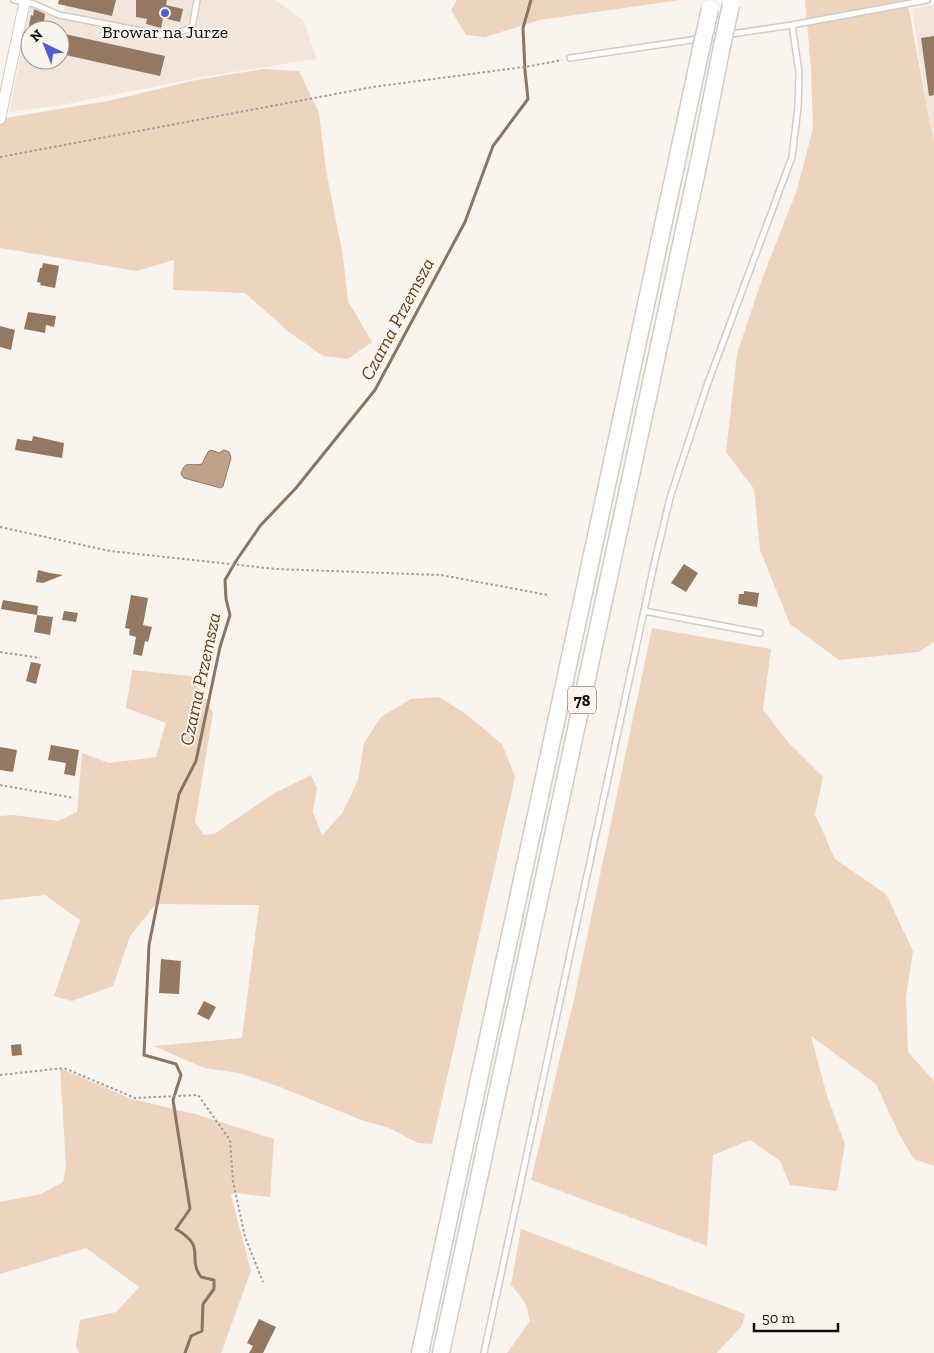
<svg xmlns="http://www.w3.org/2000/svg" width="934" height="1353" font-family="'Zilla Slab',serif">
<style>
.built{fill:#f2e6dc;fill-rule:evenodd}
.green{fill:#edd4be}
.water{fill:#bea28a;stroke:#897564}
.lines{fill:none;stroke-linecap:round;stroke-linejoin:round}
.stream{stroke:#897564;stroke-width:3}
.building{fill:#937961}
.service-casing{stroke:#d1cbc6;stroke-width:8}
.minor-casing{stroke:#d1cbc6;stroke-width:12}
.primary-casing{stroke:#d1cbc6;stroke-width:19}
.path{stroke:#a29e9a;stroke-width:2;stroke-dasharray:2.5 2.5;stroke-linecap:butt}
.service{stroke:#fff;stroke-width:5}
.minor{stroke:#fff;stroke-width:10}
.primary{stroke:#fff;stroke-width:16}
.primary-bridge-casing{stroke:#d1cbc6;stroke-width:19;stroke-linecap:butt}
.primary-bridge{stroke:#fff;stroke-width:16}
.poi-dot{fill:#4f5ed4;stroke:#faf4ef;stroke-width:2}
.labels{text-anchor:middle;dominant-baseline:central;stroke-width:4;stroke-linejoin:round;paint-order:stroke}
.shield{fill:#faf4ef;stroke:#54524f;stroke-width:1}
.shield-label{font-size:16px;font-weight:bold;fill:#0d0c0a}
.poi-label{font-size:18px;fill:#0d0c0a;stroke:#faf4ef}
.water-label{font-size:19px;font-style:italic;fill:#643d13;stroke:#faf4ef}
</style>
<rect width="100%" height="100%" fill="#faf4ef"/>
<g class="built">
<path d="M67,0H275L304,21L316,59L203,77L56,106L9,112L14,89L31,1L64,12ZM30,30H60V60H30Z"/>
<polygon points="934,5 934,153 912,9"/>
</g>
<g class="green">
<polygon points="457,0 680,0 540,20 485,37 466,35 451,10"/>
<polygon points="805,0 907,0 934,145 934,642 919,652 839,660 790,624 760,550 754,489 726,452 737,354 762,279 797,190 813,128 811,69"/>
<polygon points="263,69 299,71 319,113 326,170 343,256 348,301 372,342 348,359 323,356 289,332 245,293 173,290 174,260 137,271 0,248 0,119 113,100 196,80"/>
<polygon points="652,628 771,649 763,710 788,742 823,777 815,814 835,859 886,894 913,951 906,997 908,1052 934,1081 934,1166 914,1159 899,1134 876,1084 811,1036 827,1096 845,1144 837,1191 790,1185 780,1161 750,1140 713,1155 707,1246 531,1180 574,999"/>
<polygon points="132,670 191,676 213,713 195,822 204,835 214,834 275,793 311,775 317,788 313,812 322,836 343,812 358,780 364,743 381,717 411,699 439,697 466,714 502,744 515,777 432,1144 418,1143 389,1128 364,1121 280,1087 239,1073 204,1068 154,1046 242,1038 259,905 156,904 130,936 113,986 72,1001 54,996 80,920 45,895 0,900 0,816 13,815 58,821 77,812 82,753 109,763 156,757 166,723 126,708"/>
<polygon points="60,1068 132,1099 195,1114 274,1139 270,1197 235,1193 231,1195 251,1271 221,1353 79,1353 76,1346 80,1320 116,1312 139,1287 86,1248 0,1274 0,1202 41,1194 63,1182 66,1166"/>
<polygon points="521,1229 745,1314 742,1326 717,1353 507,1353 530,1321 525,1302 511,1285"/>
</g>
<path class="water" d="M211,450L219,453L224,450L229,452L231,458L223,486L221,488L184,478L181,474C185,459 190,467 202,464L208,452Z"/>
<g class="lines">
<path class="stream" d="M185,1353L191,1336L202,1331L203,1304L214,1289V1280L201,1277C186,1256 208,1248 176,1229L190,1209L173,1100L181,1075L176,1064L144,1055L149,945L179,794L196,761L220,647L230,615L226,599L225,580L236,561L260,526L296,488L375,390L465,222L493,146L528,99L525,71L523,28L531,0"/>
</g>
<g class="building">
<polygon points="59,0 116,0 112,16 58,4"/>
<polygon points="136,0 167,0 166,5 183,9 180,22 163,18 161,28 146,24 147,19 136,17"/>
<polygon points="34,9 45,14 43,29 29,26 31,15 33,16"/>
<polygon points="65,34 165,56 160,76 61,54"/>
<polygon points="934,36 934,95 929,96 921,38"/>
<polygon points="43,263 59,266 55,288 40,285 41,283 37,282 40,268 42,268"/>
<polygon points="28,312 56,316 54,327 46,325 45,333 24,329"/>
<polygon points="0,326 15,330 11,350 0,347"/>
<polygon points="33,436 64,443 62,458 15,450 17,439 32,441"/>
<polygon points="684,564 698,573 686,592 671,583"/>
<polygon points="38,570 50,573 63,575 43,583 36,582"/>
<polygon points="744,591 759,593 757,607 738,604 739,594 744,594"/>
<polygon points="131,595 148,598 143,625 152,627 148,642 145,641 142,656 133,654 136,637 129,635 130,629 125,628"/>
<polygon points="3,600 38,606 37,615 1,609"/>
<polygon points="64,611 78,613 76,622 62,620"/>
<polygon points="37,615 53,617 50,635 34,632"/>
<polygon points="31,662 41,664 36,684 26,681"/>
<polygon points="51,745 79,750 75,776 64,774 66,763 48,760"/>
<polygon points="0,747 17,750 13,772 0,770"/>
<polygon points="161,959 181,961 179,994 159,993"/>
<polygon points="204,1001 216,1007 209,1020 197,1014"/>
<polygon points="21,1044 22,1055 12,1056 11,1045"/>
<polygon points="259,1319 276,1327 263,1353 249,1353 253,1346 247,1343"/>
</g>
<g class="lines">
<g class="service-casing">
<g id="service">
<polyline points="14,0 34,4 59,15 168,36 192,28 197,0"/>
<polyline points="570,58 792,25 927,0"/>
<polyline points="644,611 760,633"/>
<polyline points="484,1353 653,569 670,498 706,388 792,157 798,107 799,72 792,25"/>
</g>
</g>
<g class="minor-casing">
<polyline id="minor" points="0,119 25,0"/>
</g>
<g class="primary-casing">
<g id="primary">
<polyline points="420,1353 701,49"/>
<polyline points="441,1353 701,152 722,46"/>
</g>
</g>
<g class="path">
<polyline points="0,157 373,87 531,66 562,60"/>
<polyline points="0,527 110,551 276,569 441,575 548,595"/>
<polyline points="0,652 40,658"/>
<polyline points="0,785 74,798"/>
<polyline points="0,1075 64,1068 135,1098 198,1095 230,1140 233,1181 245,1237 263,1282"/>
</g>
<use href="#service" class="service"/>
<use href="#minor" class="minor"/>
<use href="#primary" class="primary"/>
<g class="primary-bridge-casing">
<g id="primary-bridge">
<polyline points="722,46 731,5"/>
<polyline points="701,49 710,9"/>
</g>
</g>
<use href="#primary-bridge" class="primary-bridge"/>
</g>
<circle class="poi-dot" cx="165" cy="13" r="5"/>
<g class="labels">
<rect class="shield" x="568" y="686.5" width="28" height="27" rx="4"/>
<g class="shield-label">
<text x="582" y="700">78</text>
</g>
<g class="poi-label">
<text x="165" y="32">Browar na Jurze</text>
</g>
<g class="water-label">
<text transform="translate(397 319) rotate(-62)">Czarna Przemsza</text>
<text transform="translate(200 679) rotate(-78)">Czarna Przemsza</text>
</g>
</g>
<g transform="translate(45 45) rotate(317)"><circle r="24" fill="#faf4ef" stroke="#9b9793"/>
<path d="M0-4L9 19L0 12L-9 19Z" fill="#4f5ed4"/>
<text y="-8" font-size="14" font-weight="bold" text-anchor="middle" fill="#0d0c0a">N</text>
</g>
<path d="M754 1323v8h84v-8" fill="none" stroke="#0d0c0a" stroke-width="2.5"/>
<text x="762" y="1323" font-size="15" fill="#0d0c0a" stroke="#faf4ef" stroke-width="4" paint-order="stroke">50 m</text>
</svg>
